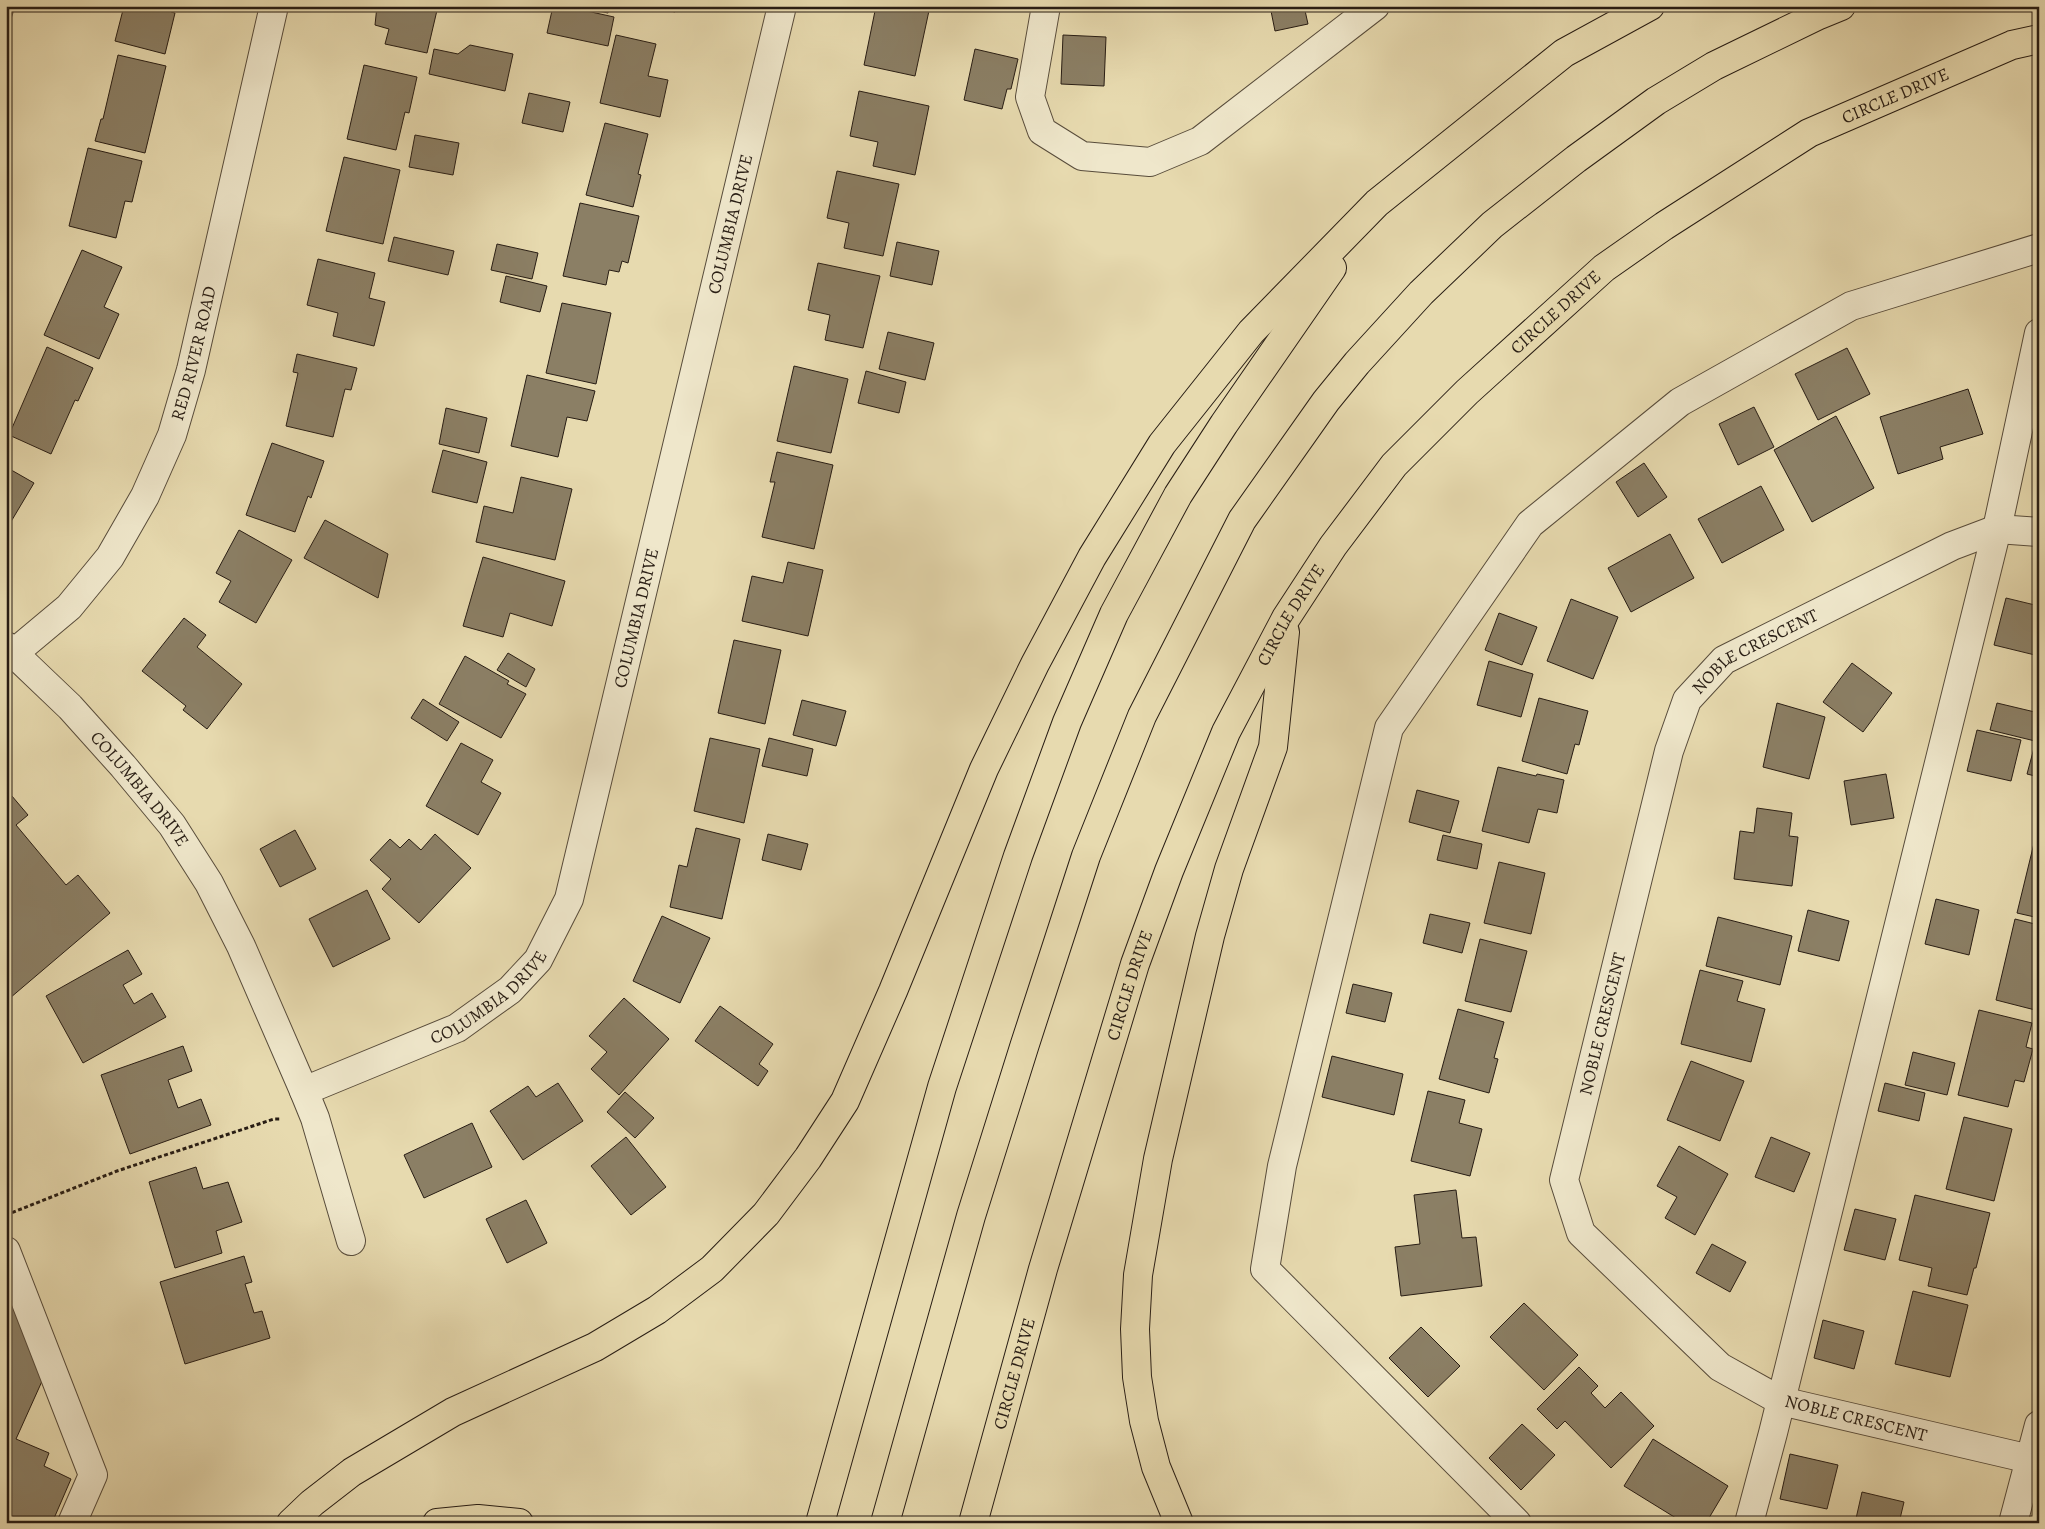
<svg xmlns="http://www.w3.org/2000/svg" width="2045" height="1529" font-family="Alegreya,serif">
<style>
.building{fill:#8b7f65;stroke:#281d14}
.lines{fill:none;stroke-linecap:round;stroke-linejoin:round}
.minor-casing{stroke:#584c3b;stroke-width:30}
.highway-casing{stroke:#281d14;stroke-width:30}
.path{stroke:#281d14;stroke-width:3;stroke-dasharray:4 2.5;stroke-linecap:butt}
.minor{stroke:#efe7cb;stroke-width:28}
.highway{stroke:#e7daaf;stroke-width:28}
.labels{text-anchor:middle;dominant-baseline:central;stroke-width:4;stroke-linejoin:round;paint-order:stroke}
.street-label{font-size:18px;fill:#281d14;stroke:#efe7cb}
</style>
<rect width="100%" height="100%" fill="#e7daaf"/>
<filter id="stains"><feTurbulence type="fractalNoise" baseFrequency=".004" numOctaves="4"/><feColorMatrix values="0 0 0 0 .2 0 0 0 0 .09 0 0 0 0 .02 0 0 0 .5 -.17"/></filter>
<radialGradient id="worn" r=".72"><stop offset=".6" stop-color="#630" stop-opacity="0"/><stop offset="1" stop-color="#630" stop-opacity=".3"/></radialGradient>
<g class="building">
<polygon points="6,6 15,6 6,35"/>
<polygon points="124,6 172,6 171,12 175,13 165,54 115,41"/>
<polygon points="377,6 438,6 427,53 385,44 389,29 375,25"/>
<polygon points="553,6 564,6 614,17 608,46 547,33"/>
<polygon points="575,6 609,6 608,13"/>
<polygon points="647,6 677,6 675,12"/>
<polygon points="876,6 930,6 915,76 864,65"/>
<polygon points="1090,6 1142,6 1091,9"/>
<polygon points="1270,6 1304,6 1308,24 1275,31"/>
<polygon points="616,35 656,44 648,76 668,80 660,117 600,103"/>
<polygon points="1063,35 1106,37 1104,86 1061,84"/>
<polygon points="470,45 513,54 505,91 429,74 434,49 458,54"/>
<polygon points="975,49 1018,59 1011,89 1007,89 1002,109 964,100"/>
<polygon points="118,55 166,66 145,153 95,141 101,119 103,119"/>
<polygon points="364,65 417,77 409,113 405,112 396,150 347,139"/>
<polygon points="859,91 929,106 915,175 873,166 878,142 850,136"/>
<polygon points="529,93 570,102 563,132 522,123"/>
<polygon points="605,123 648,134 638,174 641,175 633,207 586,195"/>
<polygon points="415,135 459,143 453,175 409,167"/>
<polygon points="88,148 142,161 132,202 125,201 116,238 69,226"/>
<polygon points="344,157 400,170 383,244 326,231"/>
<polygon points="837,171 899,184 883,256 844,248 849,223 827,218"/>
<polygon points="580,203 639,216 628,263 622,261 619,272 609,270 606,285 563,276"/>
<polygon points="394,237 454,251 448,275 388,261"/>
<polygon points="897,242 939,251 932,285 890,276"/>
<polygon points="497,244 538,253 532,279 491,270"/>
<polygon points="82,250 122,267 104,307 119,314 99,359 44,335"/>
<polygon points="318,259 375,273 369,298 385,302 374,346 333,336 338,313 307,305"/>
<polygon points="818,263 880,276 863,348 825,340 830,315 808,310"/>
<polygon points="506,276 547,286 540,312 500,302"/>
<polygon points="562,303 611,313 596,384 546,373"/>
<polygon points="888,332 934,343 925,380 879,369"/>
<polygon points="47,347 93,368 78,401 75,400 51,454 9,435"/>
<polygon points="1847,348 1870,394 1818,420 1795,374"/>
<polygon points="297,354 357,368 351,390 345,389 333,437 286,426 298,373 293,372"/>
<polygon points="794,366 848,379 831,453 777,441"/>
<polygon points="866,371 906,382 899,413 858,403"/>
<polygon points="527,375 595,391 587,421 567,417 558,457 511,446"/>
<polygon points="1968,389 1983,434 1940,447 1943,459 1898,474 1880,417"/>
<polygon points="1754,407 1774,447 1738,465 1719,424"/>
<polygon points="446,408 487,418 479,453 439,444"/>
<polygon points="1836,416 1874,488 1812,522 1774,450"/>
<polygon points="272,443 324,461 311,498 308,496 295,532 246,515"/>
<polygon points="443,450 487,462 477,503 432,492"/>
<polygon points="777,452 833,465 814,549 762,537 775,482 770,482"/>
<polygon points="1644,463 1667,497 1638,517 1616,482"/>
<polygon points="6,467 34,483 9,525 6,523"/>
<polygon points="521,477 572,489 555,560 476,542 484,506 513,513"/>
<polygon points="1761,486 1784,530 1722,563 1698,519"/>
<polygon points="325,520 388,554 378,598 304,558"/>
<polygon points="239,530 292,560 256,623 219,602 231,581 216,573"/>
<polygon points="1670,534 1694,578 1631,612 1608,568"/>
<polygon points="483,557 565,581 552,626 510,613 503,637 463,626"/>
<polygon points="788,562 823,570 808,636 742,621 752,576 783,583"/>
<polygon points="2006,598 2039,606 2039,656 1994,645"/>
<polygon points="1571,599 1618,617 1593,679 1547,661"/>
<polygon points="1499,613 1537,627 1522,665 1485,650"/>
<polygon points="184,618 206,635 197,647 242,684 207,729 183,710 186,706 142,671"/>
<polygon points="734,640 781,650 765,724 718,713"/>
<polygon points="508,653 535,669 526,687 497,670"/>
<polygon points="465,656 509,681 507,684 526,694 501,738 439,704"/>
<polygon points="1489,661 1533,674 1521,717 1477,705"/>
<polygon points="1852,663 1892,693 1863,732 1823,702"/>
<polygon points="1539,698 1588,711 1579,745 1575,744 1567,774 1522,761"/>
<polygon points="423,699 459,722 447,741 411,718"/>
<polygon points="802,700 846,711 836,746 793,735"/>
<polygon points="1777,703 1825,717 1809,779 1763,767"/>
<polygon points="1997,703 2039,713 2039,727 2035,741 1990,730"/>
<polygon points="1977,730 2021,740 2011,781 1967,771"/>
<polygon points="710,738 760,749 744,823 694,811"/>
<polygon points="769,738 813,749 807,776 762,766"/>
<polygon points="461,743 493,760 481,782 501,793 478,835 426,806"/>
<polygon points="2034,748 2039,749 2039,777 2027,774"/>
<polygon points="1498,767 1536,776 1537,774 1564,780 1557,813 1538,809 1529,843 1482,831"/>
<polygon points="1886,774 1894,818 1851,825 1844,781"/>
<polygon points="6,789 28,815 16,825 66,885 78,875 110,913 10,998 6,993"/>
<polygon points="1417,790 1459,801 1450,833 1409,822"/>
<polygon points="1757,808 1792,813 1789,836 1798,837 1792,886 1734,879 1740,831 1754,833"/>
<polygon points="696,828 740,839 722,919 670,907 679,865 687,867"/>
<polygon points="295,830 316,869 280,887 260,849"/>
<polygon points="435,834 471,868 419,923 382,889 391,879 370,860 390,839 400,848 409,839 421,850"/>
<polygon points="768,834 808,844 801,870 762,860"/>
<polygon points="1443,835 1482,844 1477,869 1437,860"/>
<polygon points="2036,835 2039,836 2039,918 2017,913"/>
<polygon points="1499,862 1545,873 1531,934 1484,923"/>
<polygon points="367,890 390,939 333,967 309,919"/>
<polygon points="1936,899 1979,910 1969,955 1925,944"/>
<polygon points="1808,910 1849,921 1839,961 1798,951"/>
<polygon points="1430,914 1470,923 1462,953 1423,943"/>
<polygon points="662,916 710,938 680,1003 633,981"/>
<polygon points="1718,917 1792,936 1780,985 1706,966"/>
<polygon points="2015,919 2039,925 2039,1011 1996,1000"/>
<polygon points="1480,939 1527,951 1511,1012 1465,1001"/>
<polygon points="128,950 142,974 123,985 134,1004 152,993 166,1017 83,1063 46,996"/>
<polygon points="1700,970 1743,981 1737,1001 1765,1009 1751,1062 1681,1044"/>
<polygon points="1353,984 1392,993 1385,1022 1346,1013"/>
<polygon points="624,998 669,1039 619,1095 591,1069 607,1052 589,1036"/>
<polygon points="720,1006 773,1044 759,1064 768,1071 758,1086 695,1041"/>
<polygon points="1458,1009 1504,1022 1494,1058 1498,1059 1489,1093 1439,1079"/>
<polygon points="1979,1010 2032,1023 2026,1047 2033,1049 2024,1082 2015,1080 2008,1107 1958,1095"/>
<polygon points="183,1046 192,1071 168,1080 178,1108 201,1099 211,1125 130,1154 101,1075"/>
<polygon points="1913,1052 1955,1063 1947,1095 1905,1085"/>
<polygon points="1332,1056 1403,1074 1394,1115 1322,1097"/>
<polygon points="1691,1061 1744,1081 1720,1141 1667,1120"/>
<polygon points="558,1083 583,1121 523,1160 490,1111 528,1086 536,1097"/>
<polygon points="1885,1083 1925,1093 1919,1121 1878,1111"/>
<polygon points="1428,1091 1465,1100 1459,1123 1482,1129 1470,1176 1411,1161"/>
<polygon points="625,1092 654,1118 635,1138 607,1112"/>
<polygon points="1964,1117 2012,1129 1994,1201 1946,1189"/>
<polygon points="472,1123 492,1167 424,1198 404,1155"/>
<polygon points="626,1137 666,1187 631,1215 591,1166"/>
<polygon points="1771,1137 1810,1153 1794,1192 1755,1177"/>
<polygon points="1679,1146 1728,1174 1695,1235 1665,1218 1677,1197 1657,1186"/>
<polygon points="196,1167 203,1189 228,1182 242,1222 216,1231 222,1253 175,1268 149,1182"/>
<polygon points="1456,1190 1462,1238 1476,1237 1482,1286 1401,1296 1395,1247 1420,1244 1414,1195"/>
<polygon points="1915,1195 1990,1213 1976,1268 1974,1268 1967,1295 1928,1286 1932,1268 1899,1260"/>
<polygon points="526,1200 547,1243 507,1263 486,1219"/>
<polygon points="1855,1209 1896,1219 1885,1260 1844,1250"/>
<polygon points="1712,1244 1746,1262 1730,1292 1696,1273"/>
<polygon points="244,1256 252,1282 245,1284 254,1313 262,1311 270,1338 185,1364 160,1282"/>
<polygon points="6,1284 43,1379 16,1439 49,1453 44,1466 71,1479 52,1523 6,1523"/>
<polygon points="1913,1291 1968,1305 1950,1377 1895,1364"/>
<polygon points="1524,1303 1578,1355 1544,1390 1490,1337"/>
<polygon points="1823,1320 1864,1331 1854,1369 1814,1358"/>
<polygon points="1421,1327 1460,1366 1428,1397 1389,1358"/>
<polygon points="1579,1367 1598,1386 1591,1393 1605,1408 1621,1392 1654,1426 1611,1468 1565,1421 1557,1429 1537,1409"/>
<polygon points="1522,1424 1555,1455 1521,1490 1489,1458"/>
<polygon points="1653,1439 1728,1486 1706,1523 1696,1523 1692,1520 1690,1523 1684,1523 1624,1486"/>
<polygon points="1790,1454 1838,1465 1827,1509 1780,1499"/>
<polygon points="1862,1492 1904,1502 1899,1523 1855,1523"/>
</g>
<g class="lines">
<g class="minor-casing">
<g id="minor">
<polyline points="1046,6 1030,97 1042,131 1082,156 1150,162 1200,141 1375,6"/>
<path id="s1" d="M6,646L70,707L123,766L172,825L209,883L241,946L304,1091L315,1118L351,1241"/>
<path id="s2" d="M14,653L69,607L110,557L145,496L172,435L191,370L274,6"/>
<path id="s3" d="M304,1091L457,1028L510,990L538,960L569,899L782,6"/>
<polyline points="6,1251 93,1475 72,1523"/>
<path id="s4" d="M2030,1459L1781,1401L1720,1367L1581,1233L1564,1180L1669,751L1687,700L1724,660L1952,546L1997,529L2039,532"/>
<polyline points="1517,1523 1265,1269 1282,1166 1389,728 1530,524 1680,402 1851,306 2039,248"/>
<polyline points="1749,1523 1773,1433 1997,529 2039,333"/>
<polyline points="2013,1523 2039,1425"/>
</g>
</g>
<g class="highway-casing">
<g id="highway">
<polyline points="291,1523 312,1503 352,1472 453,1412 595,1347 657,1310 712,1269 766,1214 808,1158 845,1101 893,991 984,769 1035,664 1092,557 1162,444 1251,332 1377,203 1564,53 1650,6"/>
<polyline points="437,1523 478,1519 519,1523"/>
<polyline points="820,1523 942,1087 1018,856 1067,722 1114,614 1178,495 1224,424 1332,268"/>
<polyline points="885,1523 971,1216 1025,1044 1086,856 1142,716 1242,520 1326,401 1357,363 1421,293 1492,225 1576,159 1656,101 1714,66 1819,15 1841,6"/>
<path id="s5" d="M973,1523L1043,1269L1135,964L1169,871L1226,732L1286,618L1333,546L1394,465L1467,392L1604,268L1664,226L1809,133L2012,45L2039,39"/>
<polyline points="1179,1523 1156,1467 1144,1421 1137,1377 1135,1329 1138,1275 1158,1159 1210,936 1229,869 1273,747 1285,632"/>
</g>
</g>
<polyline class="path" points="6,1215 117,1171 274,1119 281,1119"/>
<use href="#minor" class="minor"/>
<use href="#highway" class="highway"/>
</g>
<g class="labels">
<g class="street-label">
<text stroke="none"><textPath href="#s5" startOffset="1775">CIRCLE DRIVE</textPath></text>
<text stroke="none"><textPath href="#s3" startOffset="1034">COLUMBIA DRIVE</textPath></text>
<text stroke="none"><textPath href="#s5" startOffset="1370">CIRCLE DRIVE</textPath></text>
<text stroke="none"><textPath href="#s2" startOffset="358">RED RIVER ROAD</textPath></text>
<text stroke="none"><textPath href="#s5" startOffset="965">CIRCLE DRIVE</textPath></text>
<text stroke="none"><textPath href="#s3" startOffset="629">COLUMBIA DRIVE</textPath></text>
<text stroke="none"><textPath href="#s4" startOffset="1155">NOBLE CRESCENT</textPath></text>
<text stroke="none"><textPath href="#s1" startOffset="196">COLUMBIA DRIVE</textPath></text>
<text stroke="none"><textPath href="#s5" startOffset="560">CIRCLE DRIVE</textPath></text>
<text stroke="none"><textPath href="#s3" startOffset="209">COLUMBIA DRIVE</textPath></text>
<text stroke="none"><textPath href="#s4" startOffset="735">NOBLE CRESCENT</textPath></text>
<text stroke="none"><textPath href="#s5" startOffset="155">CIRCLE DRIVE</textPath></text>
<text transform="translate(1856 1418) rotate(14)">NOBLE CRESCENT</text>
</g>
</g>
<rect width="2045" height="1529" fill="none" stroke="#e7daaf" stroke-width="25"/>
<rect x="8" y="8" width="2030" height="1514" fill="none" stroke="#281d14" stroke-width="2.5"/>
<rect x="12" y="12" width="2020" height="1504" fill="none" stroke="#281d14"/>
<rect width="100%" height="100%" filter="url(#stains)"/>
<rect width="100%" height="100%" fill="url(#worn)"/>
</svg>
